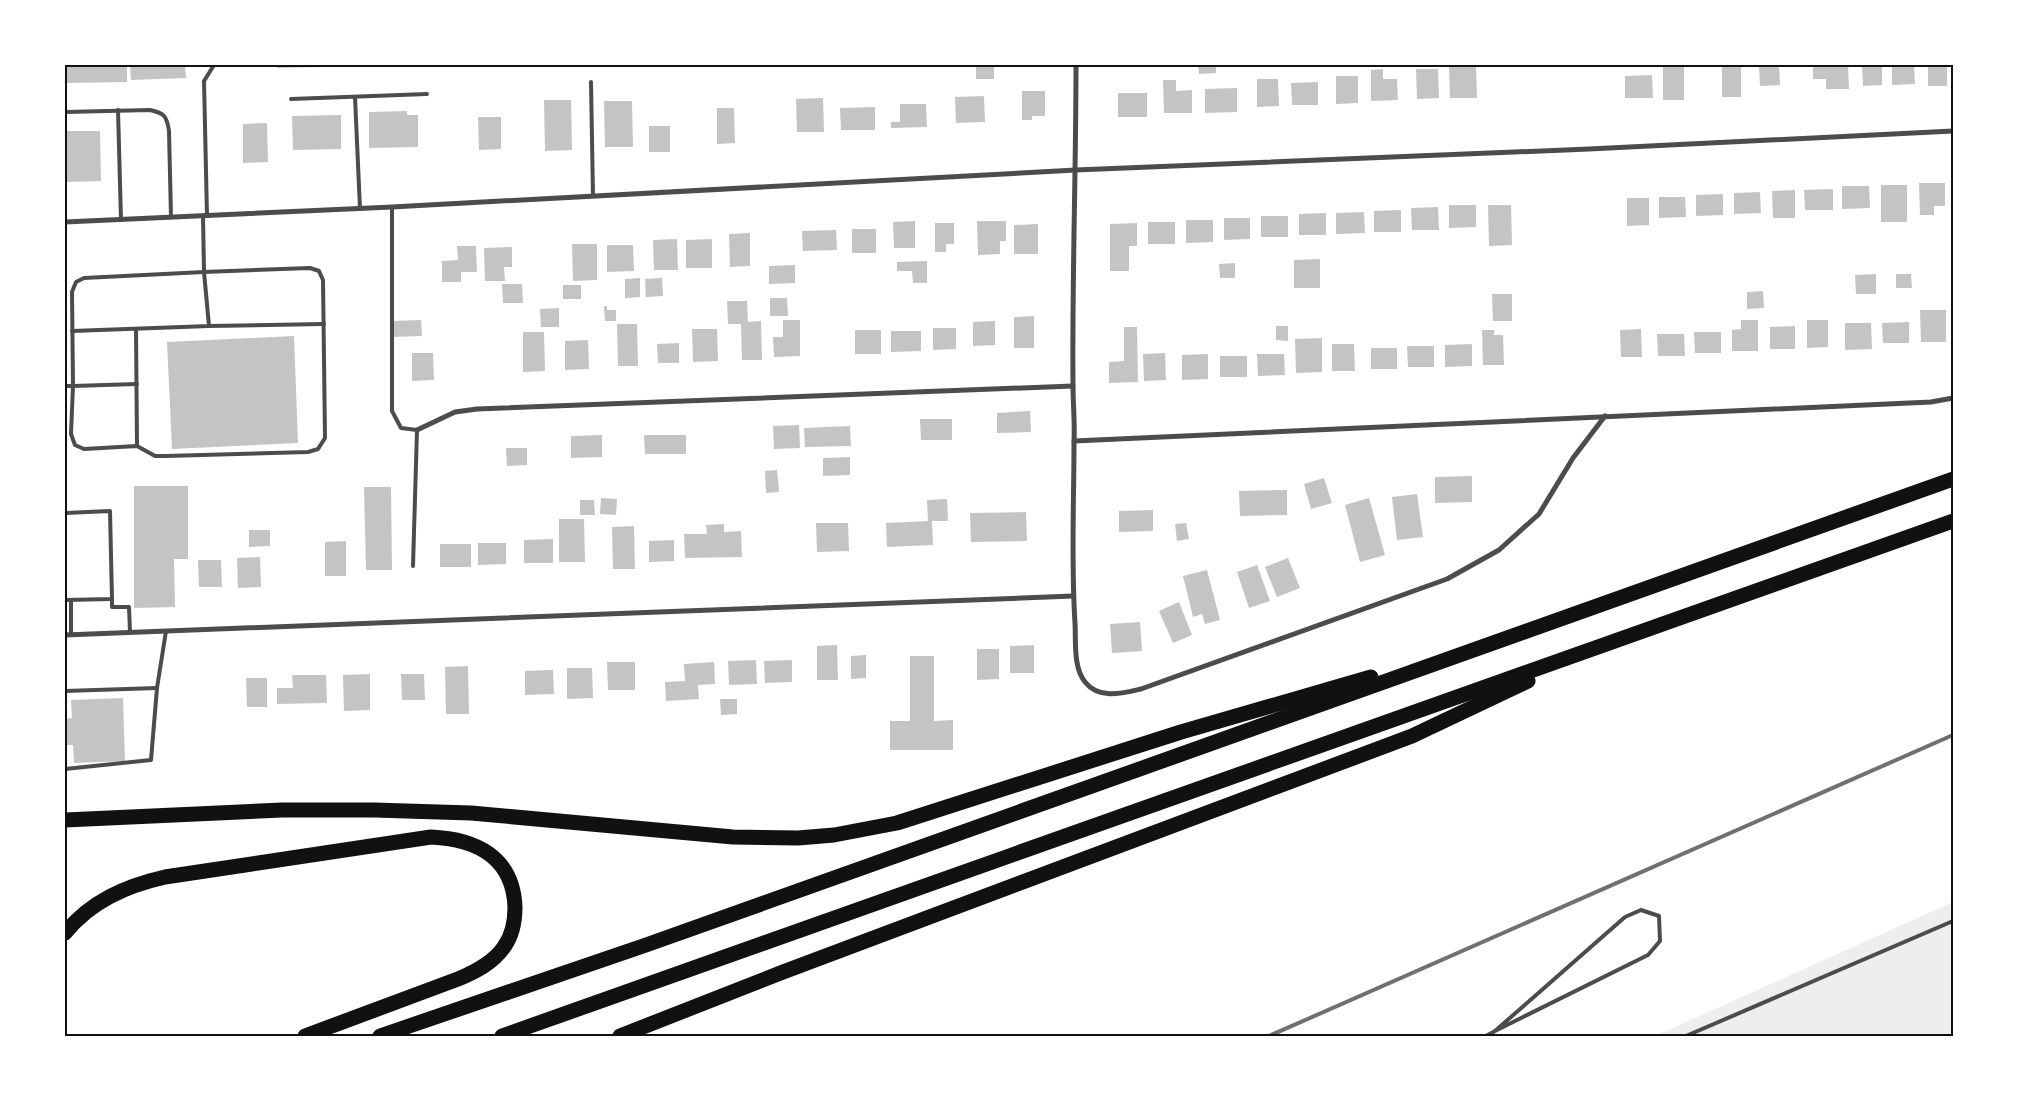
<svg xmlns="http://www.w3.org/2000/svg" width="2018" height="1101" font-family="Signika,sans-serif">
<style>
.green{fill:#eee}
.building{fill:#c4c4c4}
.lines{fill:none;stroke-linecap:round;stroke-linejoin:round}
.service{stroke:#4c4c4c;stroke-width:4}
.minor{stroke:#4c4c4c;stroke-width:5}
.motorway{stroke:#111;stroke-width:15}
.rail{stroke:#707070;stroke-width:4}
.neatline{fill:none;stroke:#111;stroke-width:2}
</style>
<rect width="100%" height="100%" fill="#fff"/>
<polygon class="green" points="1953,902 1953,1036 1655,1036"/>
<g class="building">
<polygon points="65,65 127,65 127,82 65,83"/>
<polygon points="130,65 185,65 186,78 131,80"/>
<polygon points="277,65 322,65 322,67 277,68"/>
<rect x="976" y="65" width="18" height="14"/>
<polygon points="1198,65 1216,65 1216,73 1199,74"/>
<rect x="1722" y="65" width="19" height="32"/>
<polygon points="1759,65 1779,65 1780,85 1760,86"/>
<polygon points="1813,65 1848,65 1849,89 1826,89 1826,79 1813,79"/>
<polygon points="1862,65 1882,65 1882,85 1863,86"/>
<polygon points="1892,65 1914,65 1915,84 1892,85"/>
<rect x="1928" y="65" width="19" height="21"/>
<polygon points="1476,66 1477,98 1450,98 1449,67"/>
<polygon points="1684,66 1684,100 1663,100 1663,67"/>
<polygon points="1383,69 1383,79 1397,79 1398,100 1371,101 1371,70"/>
<polygon points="1416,69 1438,69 1439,98 1417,99"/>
<polygon points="1652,75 1653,98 1625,98 1625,76"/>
<polygon points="1336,76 1358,76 1358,103 1336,104"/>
<polygon points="1257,79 1278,79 1279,106 1257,107"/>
<polygon points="1163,80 1176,80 1176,91 1192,90 1192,113 1164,113"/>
<polygon points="1318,82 1318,105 1292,105 1291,83"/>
<polygon points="1237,88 1237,112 1205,113 1205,89"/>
<polygon points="1022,91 1045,91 1045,116 1032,116 1032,120 1022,120"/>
<rect x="1118" y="93" width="29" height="24"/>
<polygon points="984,96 985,122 956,123 955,97"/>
<polygon points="823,98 824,132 797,132 796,99"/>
<polygon points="544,100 571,100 572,150 545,151"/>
<polygon points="604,101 632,101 633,147 605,147"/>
<polygon points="900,104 926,104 927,127 891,128 891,122 900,122"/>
<polygon points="875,107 875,130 841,130 840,108"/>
<polygon points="717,108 734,108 735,143 717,144"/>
<polygon points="407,111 407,115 418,115 418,147 369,148 369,112"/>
<polygon points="341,115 341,149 293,150 292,116"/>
<polygon points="478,117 501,117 501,149 479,150"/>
<polygon points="267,123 268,162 243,163 243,124"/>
<rect x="649" y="126" width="21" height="26"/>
<polygon points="65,131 100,131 101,181 65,182"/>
<polygon points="1919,183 1945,183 1945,206 1934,206 1934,215 1920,215"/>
<rect x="1881" y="185" width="26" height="37"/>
<polygon points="1842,186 1869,186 1870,208 1842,209"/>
<polygon points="1833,189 1833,210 1805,210 1804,190"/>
<polygon points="1795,190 1795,218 1773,218 1772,191"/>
<polygon points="1760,192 1761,213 1734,214 1734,193"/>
<polygon points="1723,194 1723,215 1696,216 1696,195"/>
<polygon points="1659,197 1685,197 1686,217 1659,218"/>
<polygon points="1627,198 1649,198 1649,225 1627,226"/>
<polygon points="1449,205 1476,205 1476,227 1449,228"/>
<polygon points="1488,205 1511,205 1512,245 1489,246"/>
<polygon points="1438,207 1439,230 1412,230 1411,208"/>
<polygon points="1401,210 1401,232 1374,232 1374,211"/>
<polygon points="1364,212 1365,233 1336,234 1336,213"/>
<polygon points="1326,213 1326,235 1299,235 1299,214"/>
<rect x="1261" y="216" width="27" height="21"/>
<polygon points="1224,218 1250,218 1250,239 1224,240"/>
<polygon points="1186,220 1213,220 1213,242 1186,243"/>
<polygon points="915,221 915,248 894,248 893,222"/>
<polygon points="977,221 1006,221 1006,241 1000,241 1000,254 978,255"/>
<rect x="1148" y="222" width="27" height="22"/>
<polygon points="935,223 954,223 954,244 946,244 946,252 935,252"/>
<polygon points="1137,223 1137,246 1129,246 1129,271 1110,271 1110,224"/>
<polygon points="1038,224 1038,254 1014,254 1014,225"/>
<rect x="852" y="229" width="24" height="24"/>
<polygon points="836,230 837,250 803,251 802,231"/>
<polygon points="750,233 750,266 730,267 729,234"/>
<polygon points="677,239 678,270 654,270 653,240"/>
<polygon points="712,239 712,268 686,268 686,240"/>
<polygon points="572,244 597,244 597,280 573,281"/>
<polygon points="607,245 633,245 634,271 607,272"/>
<polygon points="457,246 476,246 477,272 461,272 461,282 442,282 442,261 458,260"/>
<polygon points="512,247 512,267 504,267 505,281 485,281 484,248"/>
<polygon points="1320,259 1320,288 1294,288 1294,260"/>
<polygon points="927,261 927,283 913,283 912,271 897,271 897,262"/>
<polygon points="1235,263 1235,278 1220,278 1219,264"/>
<polygon points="795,265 795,283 769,284 769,266"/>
<polygon points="1876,274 1876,294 1856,294 1855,275"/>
<polygon points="1896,274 1911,274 1912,288 1896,288"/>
<polygon points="640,278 640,297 625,298 625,279"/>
<polygon points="662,278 663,296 646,297 645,279"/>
<polygon points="502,284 522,284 523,303 503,303"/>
<rect x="563" y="285" width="18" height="14"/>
<polygon points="1763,291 1764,308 1747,309 1747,292"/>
<polygon points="1492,294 1512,294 1512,321 1493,321"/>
<polygon points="770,298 787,298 788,316 770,316"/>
<polygon points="727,301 747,301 748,322 761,321 762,360 742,360 741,324 728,324"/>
<polygon points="604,306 607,306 607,310 616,310 616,321 605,321"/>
<polygon points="559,308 559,327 541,327 540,309"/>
<polygon points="1920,310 1946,310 1946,342 1921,342"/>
<polygon points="1034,316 1034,348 1014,348 1014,317"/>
<polygon points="421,320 422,336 392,337 392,321"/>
<polygon points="783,320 800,320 800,356 774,357 773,337 783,337"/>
<polygon points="1741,320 1758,320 1758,351 1732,351 1732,330 1741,329"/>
<polygon points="1807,320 1828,320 1828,347 1807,348"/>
<polygon points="995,321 995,345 973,346 973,322"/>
<polygon points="1909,322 1909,343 1883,343 1882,323"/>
<polygon points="1845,323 1871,323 1872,349 1845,350"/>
<polygon points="617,324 637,324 638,366 618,366"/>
<polygon points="1276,326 1288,326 1288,341 1276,340"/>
<polygon points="1795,326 1795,349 1770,349 1770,327"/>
<polygon points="1124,327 1137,327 1138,382 1109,383 1109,362 1124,361"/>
<polygon points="933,328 956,328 956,349 933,350"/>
<polygon points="692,329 717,329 718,361 693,362"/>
<polygon points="1641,329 1642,357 1621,357 1620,330"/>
<rect x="855" y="330" width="26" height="24"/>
<polygon points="1482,330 1494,330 1494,335 1503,335 1504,365 1483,365"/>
<polygon points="891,331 921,331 921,351 891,352"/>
<polygon points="523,332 544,332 545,371 523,372"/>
<polygon points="1694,332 1721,332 1721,353 1695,353"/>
<polygon points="1657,334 1684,334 1685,356 1658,356"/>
<polygon points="294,336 298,443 172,449 167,342"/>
<polygon points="1322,338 1322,372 1296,373 1295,339"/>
<polygon points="588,340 589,369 565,370 565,341"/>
<polygon points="679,343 679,363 658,363 657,344"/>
<polygon points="1332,344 1354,344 1355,371 1332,371"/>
<polygon points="1472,344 1472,366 1445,367 1445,345"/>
<polygon points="1407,346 1434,346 1434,367 1408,367"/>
<rect x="1371" y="348" width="26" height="21"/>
<polygon points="412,353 433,353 434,380 412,381"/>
<polygon points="1165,353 1166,380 1144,381 1143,354"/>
<polygon points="1208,354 1208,379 1182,380 1182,355"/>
<polygon points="1257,354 1284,354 1285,375 1258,376"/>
<rect x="1220" y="356" width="27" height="21"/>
<polygon points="1030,411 1031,432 997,433 997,413"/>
<polygon points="920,419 952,419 952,440 921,440"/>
<polygon points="799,425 800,448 774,449 773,426"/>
<polygon points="850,426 851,446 805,447 804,428"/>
<polygon points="602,435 602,457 571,458 571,436"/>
<polygon points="644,435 686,435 686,454 645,454"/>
<polygon points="506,448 527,448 527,465 507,466"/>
<polygon points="850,457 850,475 823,476 823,458"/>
<polygon points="777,470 779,492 766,493 765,471"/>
<polygon points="1472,476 1472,502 1435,503 1435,477"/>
<polygon points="1324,478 1332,503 1311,509 1304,484"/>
<polygon points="134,486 188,486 188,559 174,559 175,607 134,608"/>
<polygon points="364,487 391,487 392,570 366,570"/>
<polygon points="1287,490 1287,515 1240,516 1239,491"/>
<polygon points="1417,494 1423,537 1397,540 1392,497"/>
<polygon points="601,498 617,499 616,515 600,514"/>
<polygon points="1369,498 1385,555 1360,562 1345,505"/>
<polygon points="947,499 948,521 932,521 933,545 887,547 886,523 928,521 927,500"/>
<polygon points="580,500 594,500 595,515 580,515"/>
<polygon points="1153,510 1153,531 1119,532 1119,511"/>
<polygon points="1026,512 1027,541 971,542 970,513"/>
<polygon points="559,519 584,519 585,562 559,562"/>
<polygon points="816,523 848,523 849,551 817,552"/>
<polygon points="1186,523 1189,539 1177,541 1175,524"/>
<polygon points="724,524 724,532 741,531 742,557 685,558 684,534 707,534 706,525"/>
<polygon points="634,526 635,569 613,569 612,527"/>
<polygon points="249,530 270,530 270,546 249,547"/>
<polygon points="553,539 553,563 524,563 524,540"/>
<polygon points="674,540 674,561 649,562 649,541"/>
<polygon points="346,541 346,576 325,576 325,542"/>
<polygon points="478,543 506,543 506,564 478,565"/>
<rect x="440" y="544" width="31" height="23"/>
<polygon points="260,557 261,587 238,588 237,558"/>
<polygon points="1288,558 1300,588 1277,597 1265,567"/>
<polygon points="198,560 221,560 222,587 199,587"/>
<polygon points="1257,565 1270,601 1249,608 1237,572"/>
<polygon points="1207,570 1220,620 1205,624 1202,614 1193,617 1183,576"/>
<polygon points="1179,602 1192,635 1173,643 1159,611"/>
<polygon points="1140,622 1142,651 1112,653 1110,624"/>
<polygon points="837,645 838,680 817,680 817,646"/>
<polygon points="1034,645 1034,673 1010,673 1010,646"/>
<polygon points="977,649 999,649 999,679 977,680"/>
<polygon points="866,655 866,678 851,679 851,656"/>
<polygon points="910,656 934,656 934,721 953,720 953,750 890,750 890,721 910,721"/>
<polygon points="756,660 757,684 729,685 728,661"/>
<polygon points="792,660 792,682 765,683 764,661"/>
<polygon points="607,662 635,662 635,690 608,690"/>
<polygon points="714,662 715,684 698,685 699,699 666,701 665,682 685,681 684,664"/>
<polygon points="468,666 469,714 446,714 445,667"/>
<polygon points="567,668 592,668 593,698 567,699"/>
<polygon points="553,670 554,694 525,695 525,671"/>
<polygon points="370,674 370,710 344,711 343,675"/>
<polygon points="401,674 424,674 425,700 402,700"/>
<polygon points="292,675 326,675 327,703 277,704 277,688 293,688"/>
<polygon points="246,678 267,678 267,707 247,707"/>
<polygon points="123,698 125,761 74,763 73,745 65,745 65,719 72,718 71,700"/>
<polygon points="720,699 737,699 737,714 721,715"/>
</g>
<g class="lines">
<g class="service">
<polyline points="591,82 593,196"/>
<polyline points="355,97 360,209"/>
<polyline points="291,99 427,94"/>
<polyline points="118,110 121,220"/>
<path d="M65,112L150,110C164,113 167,116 169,131L171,217"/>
<polyline points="392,207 392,411 401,428 417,430 413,566"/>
<polyline points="207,216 204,81 214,65"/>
<polyline points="209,326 324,324"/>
<polyline points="136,329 137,446"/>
<polyline points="72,331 209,326 204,272 310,268 319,271 323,280 325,438 318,449 308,452 166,456 155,456 137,446 84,449 75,445 71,434 73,386 137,384"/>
<polyline points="65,386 73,386 72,292 76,282 84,278 204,272 203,216"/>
<polyline points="65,513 110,511 112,599 65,600"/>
<polyline points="112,599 112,607 129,607 130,632"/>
<polyline points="71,600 71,635"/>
<polyline points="65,691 157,688"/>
<polyline points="65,769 151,760 157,688 166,631"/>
<polyline points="1486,1036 1495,1031 1648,955 1660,941 1659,916 1641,910 1625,917 1495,1031"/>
<polyline points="1686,1036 1953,921"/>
</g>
<g class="minor">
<path d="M1076,65C1076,172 1072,279 1073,386C1073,404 1075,423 1074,442C1074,503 1071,562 1075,623C1076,641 1073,667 1085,682C1099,700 1123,693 1141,689L1447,579L1499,550L1539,514L1573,458L1605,416"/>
<polyline points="65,222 392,207 1076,170 1589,149 1953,131"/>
<polyline points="417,430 455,412 477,409 1073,386"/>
<polyline points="1074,441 1931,402 1953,398"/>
<polyline points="65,635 1073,596"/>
</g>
<g class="motorway">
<polyline points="65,820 282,810 374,810 471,813 733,837 798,838 834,835 897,823 1181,732 1371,677"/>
<path d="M65,933C91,901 126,886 165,877L431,837C475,839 513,856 515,907C515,920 512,936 504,947C493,963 475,972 458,979L305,1036"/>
<polyline points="380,1036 646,945 1953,479"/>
<polyline points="502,1036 1953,521"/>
<polyline points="620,1036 783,972 1412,736 1528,681"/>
</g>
<polyline class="rail" points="1269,1036 1953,735"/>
</g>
<rect width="2018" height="1101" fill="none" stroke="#ffffff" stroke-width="132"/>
<rect x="66" y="66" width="1886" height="969" class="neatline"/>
</svg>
